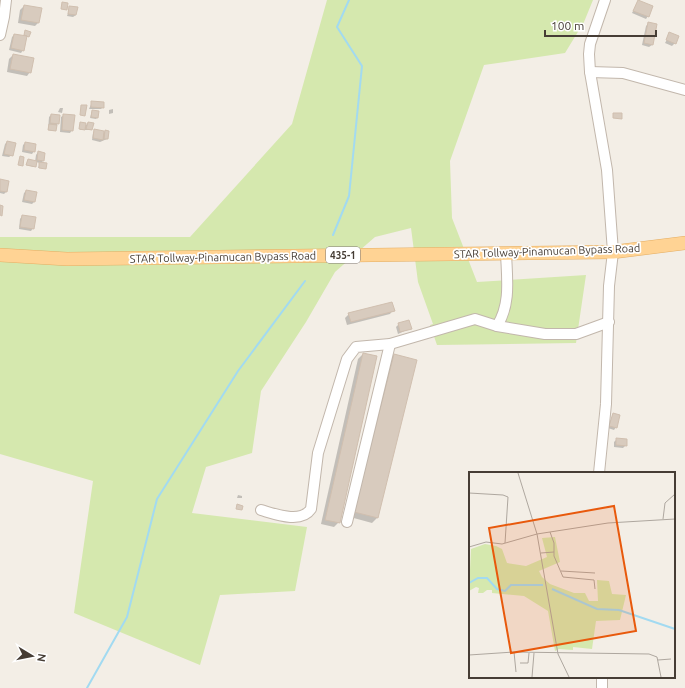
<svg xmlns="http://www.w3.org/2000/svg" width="685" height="688" font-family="Ubuntu,sans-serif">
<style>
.green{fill:#d5e8ae}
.shadow{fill:#0003}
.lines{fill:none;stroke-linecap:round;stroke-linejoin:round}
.stream{stroke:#a2daf1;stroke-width:2}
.building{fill:#d8cbbe;stroke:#d0bfaf}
.minor-casing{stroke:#c2b7ac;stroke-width:12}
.major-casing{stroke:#e4ae63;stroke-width:14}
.minor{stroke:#fff;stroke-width:10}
.major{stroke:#ffd394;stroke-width:13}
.labels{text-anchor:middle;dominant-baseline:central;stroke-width:3.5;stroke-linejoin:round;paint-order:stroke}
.shield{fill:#fff;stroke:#7e7772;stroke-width:1}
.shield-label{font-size:10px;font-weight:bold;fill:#463d35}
.street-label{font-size:11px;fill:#463d35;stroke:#fff}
.inset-river{fill:none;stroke:#a2daf1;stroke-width:2}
.inset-road{fill:none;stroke:#aea79f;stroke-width:1}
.view{fill:#e8590c;fill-opacity:0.15;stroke:#e8590c;stroke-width:2}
.inset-edge{fill:none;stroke:#463d35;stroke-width:2}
</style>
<rect width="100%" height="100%" fill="#f3eee6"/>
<polygon class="green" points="327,0 593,0 584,22 565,53 484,65 450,161 452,218 477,282 586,275 576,343 437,345 430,325 433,324 418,282 411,228 375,237 335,272 306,322 261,391 252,453 206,467 192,513 307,527 295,591 220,595 200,665 74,613 93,481 0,454 0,237 190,237 292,124"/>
<g class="shadow">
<polygon points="638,1 648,16 646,19 632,13"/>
<polygon points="24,6 38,23 35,26 18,23 20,10"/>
<polygon points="70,7 76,15 73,17 67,16"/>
<polygon points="649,23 652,45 649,47 642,45 646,26"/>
<polygon points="25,32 28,36 26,37 23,50 21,53 9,50 12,37 14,35 24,37"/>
<polygon points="670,34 675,43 672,46 665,43"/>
<polygon points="13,55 30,72 27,76 7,72 9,59"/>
<polygon points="92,102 103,107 101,109 89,109"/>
<polygon points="60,108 63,108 62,113 58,112"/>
<polygon points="113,109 113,113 109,114 109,110"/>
<polygon points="92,111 97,118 96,119 90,118"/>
<polygon points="51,115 58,123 54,131 48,130 49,117"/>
<polygon points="64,115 72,130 70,133 60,132 61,117"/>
<polygon points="81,123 85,126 88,123 91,130 80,130"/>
<polygon points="95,130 103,134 105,131 107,139 100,142 92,140 93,133"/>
<polygon points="7,142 12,155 9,157 2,156 5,144"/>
<polygon points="25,143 34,151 32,154 22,152 23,145"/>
<polygon points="38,152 43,161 41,163 45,168 38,168 40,163 36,162 34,167 26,165 28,160 35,162 36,155"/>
<polygon points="0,180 6,192 4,194 0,193"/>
<polygon points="26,191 34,202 32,204 22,202 24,193"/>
<polygon points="22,216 33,228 31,231 19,229 20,219"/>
<polygon points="393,310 390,314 347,325 345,318 349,314"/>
<polygon points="399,324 411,328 398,334 396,327"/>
<polygon points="363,354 339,522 334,527 321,524 358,359"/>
<polygon points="394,355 377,518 372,523 350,517 389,360"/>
<polygon points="613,414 616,427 614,430 608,428"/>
<polygon points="617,439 626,445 623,448 614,447 614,442"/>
<polygon points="238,495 242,496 242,498 237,498"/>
</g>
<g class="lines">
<g class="stream">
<polyline points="333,235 349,196 362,66 337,27 349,0"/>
<polyline points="87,688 127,617 157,499 238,371 305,281"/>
</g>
</g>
<g class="building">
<polygon points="638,0 653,6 649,17 633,11"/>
<polygon points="62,2 68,3 67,10 61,9"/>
<polygon points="24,5 42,8 39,23 21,20"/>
<polygon points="69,6 78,7 76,15 68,14"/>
<polygon points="648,22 657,24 653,45 644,43"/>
<polygon points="25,30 31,32 29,37 24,35"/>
<polygon points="669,32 679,36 676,44 666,40"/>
<polygon points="14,34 27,36 24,51 11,48"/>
<polygon points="13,54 34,58 31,73 10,69"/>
<polygon points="91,101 104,102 104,108 91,107"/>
<polygon points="81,105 87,105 85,116 80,115"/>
<polygon points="92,110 99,111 98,118 91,117"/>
<polygon points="613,113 622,113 622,119 613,118"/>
<polygon points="51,114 60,115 59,124 50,123"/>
<polygon points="63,114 75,115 73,131 62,130"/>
<polygon points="80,122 86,123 85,130 79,129"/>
<polygon points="88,122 94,123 92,130 86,129"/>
<polygon points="49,124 57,125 56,131 48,130"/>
<polygon points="94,129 104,131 103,140 93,138"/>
<polygon points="105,130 109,131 108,139 104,139"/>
<polygon points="7,141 16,143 13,156 4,154"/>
<polygon points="25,142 36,144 35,152 24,150"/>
<polygon points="38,151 45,153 44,161 37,160"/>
<polygon points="20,156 24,157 23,166 18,165"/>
<polygon points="28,159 37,161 36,167 26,165"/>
<polygon points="39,162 47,163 46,169 39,168"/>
<polygon points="0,179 9,181 7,192 0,191"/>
<polygon points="26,190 37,192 35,202 24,200"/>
<polygon points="0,205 3,206 2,216 0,215"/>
<polygon points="22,215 36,217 34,229 20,227"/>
<polygon points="392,302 395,311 351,322 348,313"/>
<polygon points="409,320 412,329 400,332 398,323"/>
<polygon points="363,353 377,356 340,523 325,520"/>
<polygon points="394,354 417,360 378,518 354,512"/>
<polygon points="613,413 620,415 617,428 609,426"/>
<polygon points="616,438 627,439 627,446 616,445"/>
<polygon points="237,504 243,506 242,510 236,509"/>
</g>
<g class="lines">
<g class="minor-casing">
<g id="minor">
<polyline points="0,35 4,17 6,0"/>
<polyline points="590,72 623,73 685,90"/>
<path d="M497,326C511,304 507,279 506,253"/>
<polyline points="599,473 606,404 609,286 613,252 607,170 590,72 589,54 590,44 605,0"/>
<path d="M261,510C275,514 301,524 311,509L318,453L347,359L356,347L390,344L475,319L497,326L545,334H576L609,322"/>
<polyline points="347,522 390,344"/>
<polyline points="602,688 602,677"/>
</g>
</g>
<g class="major-casing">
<polyline id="major" points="0,255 67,259 613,252 685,243"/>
</g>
<use href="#minor" class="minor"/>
<use href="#major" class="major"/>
</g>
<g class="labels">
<rect class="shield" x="326" y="247" width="34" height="16" rx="3"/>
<g class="shield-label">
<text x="343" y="255">435-1</text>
</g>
<g class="street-label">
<text transform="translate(547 251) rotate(-2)">STAR Tollway-Pinamucan Bypass Road</text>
<text transform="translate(223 257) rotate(-1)">STAR Tollway-Pinamucan Bypass Road</text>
</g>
</g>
<g transform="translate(469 472)">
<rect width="206" height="206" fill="#f3eee6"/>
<path d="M86,65L91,90L70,99L73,105L81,112L105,121H116L120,129H129L128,108L140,109L143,122L157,123L151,148L127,149L123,177L104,175V178L90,177L86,179L79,139L55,124L23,121V118H18L14,121H9L10,116L7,115L0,119L2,77L16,72L27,74L33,77L38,91L57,94L78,85L73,66Z" fill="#d5e8ae"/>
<path class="inset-river" d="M0,111L9,106H18L28,117L36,119L42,113H74M83,117L128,137L150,138L206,157"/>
<path class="inset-road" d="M49,1L68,62L89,182L100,205M0,21L34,23L39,25L36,71M194,47L196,31L206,22M81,60L85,71V84L94,105L125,108L126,117M0,75L17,70L33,72L68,62L139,51L206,47M72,81L85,80M92,99L126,101M45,180L47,200M0,183L45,180L180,182L188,185L192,205M189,188L202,187M51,191H59L60,181M63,205L65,181"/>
<path class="view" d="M145,34L167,159L42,181L20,56Z"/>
<rect width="206" height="206" class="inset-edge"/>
</g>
<g transform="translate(32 656) rotate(100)" stroke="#ffffff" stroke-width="3" paint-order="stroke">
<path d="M0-3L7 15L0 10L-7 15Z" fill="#463d35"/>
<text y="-6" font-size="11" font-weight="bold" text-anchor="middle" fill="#463d35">N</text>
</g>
<path d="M545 30v6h111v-6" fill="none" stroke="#463d35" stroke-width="2"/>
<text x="551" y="30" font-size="12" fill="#463d35" stroke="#ffffff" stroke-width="3" paint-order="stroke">100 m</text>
</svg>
